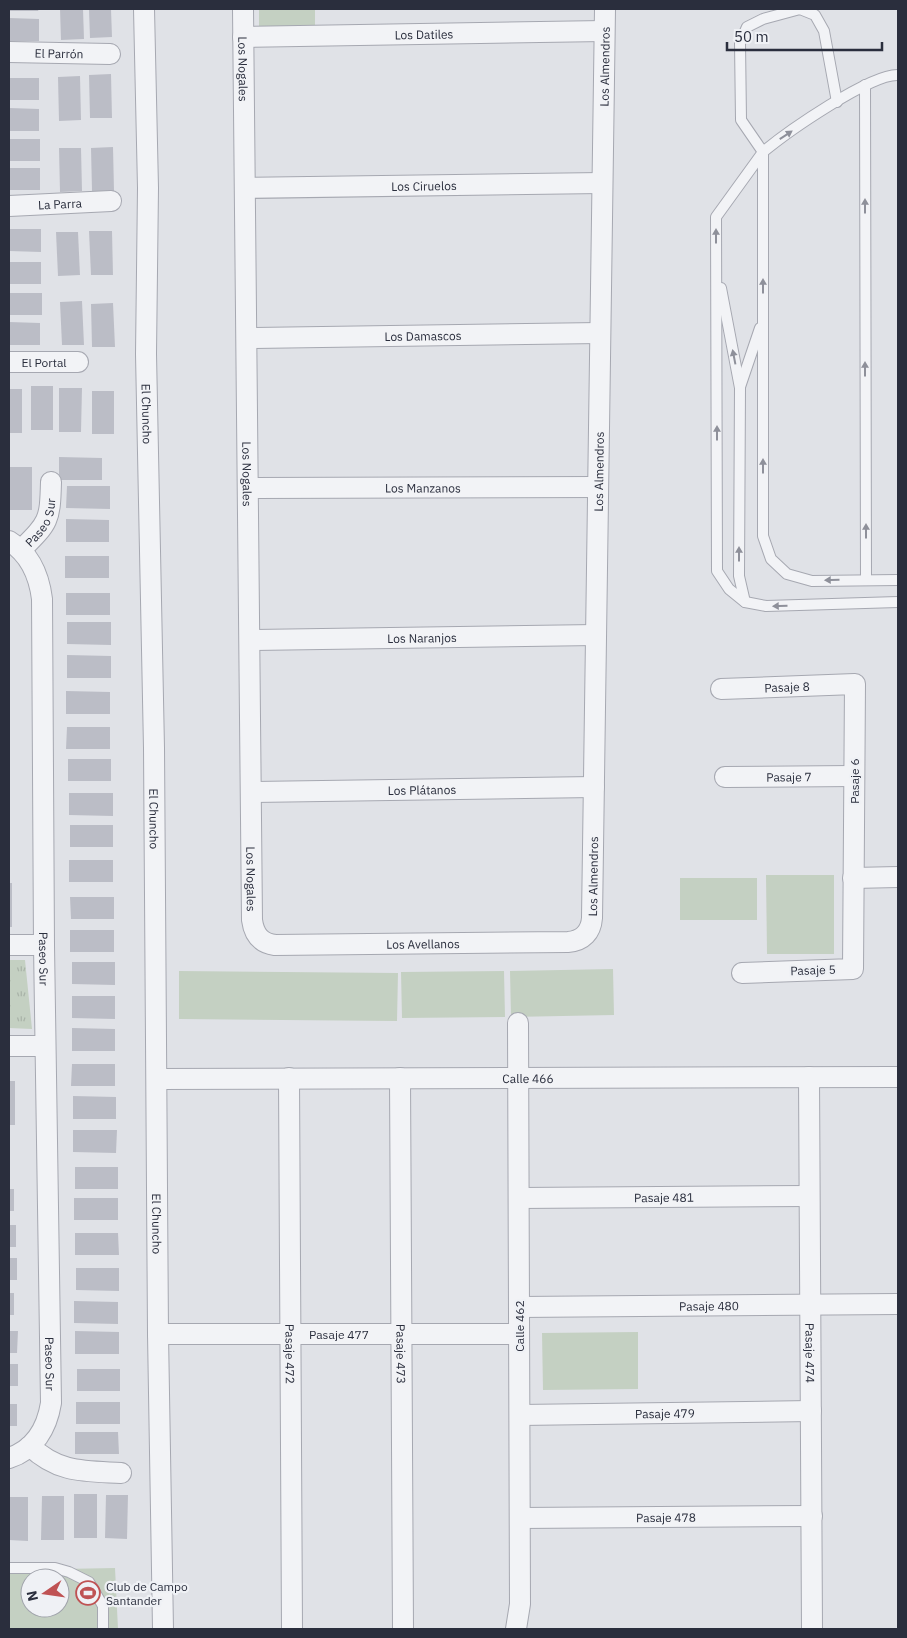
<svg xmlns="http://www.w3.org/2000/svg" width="907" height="1638" font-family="'IBM Plex Sans',sans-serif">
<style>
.green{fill:#c4d0c2;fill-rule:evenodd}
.park{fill:url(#park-tufts)}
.building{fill:#bbbdc6}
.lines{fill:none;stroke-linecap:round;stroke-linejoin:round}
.lane-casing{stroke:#a6a8b1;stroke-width:12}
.street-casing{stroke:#a6a8b1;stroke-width:22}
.lane{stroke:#f2f3f6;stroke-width:10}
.street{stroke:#f2f3f6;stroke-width:20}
.oneway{fill:#8e909a}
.labels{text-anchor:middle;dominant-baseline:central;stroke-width:4.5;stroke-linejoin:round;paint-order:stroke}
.street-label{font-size:12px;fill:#2a2e3d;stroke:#eff1f5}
.poi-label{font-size:12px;fill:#2a2e3d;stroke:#eff1f5;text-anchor:start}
</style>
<defs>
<pattern id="park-tufts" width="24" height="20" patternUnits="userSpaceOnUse" patternTransform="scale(1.25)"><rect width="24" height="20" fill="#c4d0c2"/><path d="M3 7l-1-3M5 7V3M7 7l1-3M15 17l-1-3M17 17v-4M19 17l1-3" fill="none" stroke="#a9b3a8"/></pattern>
</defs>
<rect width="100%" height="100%" fill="#e0e2e7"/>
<g class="green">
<polygon points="259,9 315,9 315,26 259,28"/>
<polygon points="766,875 834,875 834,954 767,954"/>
<rect x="680" y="878" width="77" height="42"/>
<polygon points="613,969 614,1015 511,1017 510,971"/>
<polygon points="179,971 398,973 397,1021 179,1019"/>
<polygon points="504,971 505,1017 402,1018 401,972"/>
<polygon points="638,1332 638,1389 543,1390 542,1333"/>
<path d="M115,1568L118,1629H9V1570ZM30,1578H60V1608H30Z"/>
</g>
<polygon class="park" points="9,960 25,960 32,1029 9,1028"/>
<g class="building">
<polygon points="9,9 39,9 38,11 9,11"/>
<polygon points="60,9 83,9 84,39 61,40"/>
<polygon points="89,9 111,9 112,37 90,38"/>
<polygon points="9,18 39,19 39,41 9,41"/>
<polygon points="111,74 112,118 90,118 89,75"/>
<polygon points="80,76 81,120 59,121 58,77"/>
<rect x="9" y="78" width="30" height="22"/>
<polygon points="9,108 39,109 39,131 9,131"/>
<rect x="9" y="139" width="31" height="22"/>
<polygon points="113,147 114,191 92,191 91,148"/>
<polygon points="59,148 81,148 82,191 60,192"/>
<rect x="9" y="168" width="31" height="22"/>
<polygon points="9,229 41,229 41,252 9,251"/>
<polygon points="89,231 112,231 113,275 91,275"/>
<polygon points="56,232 78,232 80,275 58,276"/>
<rect x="9" y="262" width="32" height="22"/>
<rect x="9" y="293" width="33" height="22"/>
<polygon points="82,301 84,345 62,345 60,302"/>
<polygon points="113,303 115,347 92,347 91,304"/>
<polygon points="9,322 40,323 40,345 9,345"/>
<rect x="31" y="386" width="22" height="44"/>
<polygon points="59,388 82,388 81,432 59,432"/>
<rect x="9" y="389" width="13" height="44"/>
<rect x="92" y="391" width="22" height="43"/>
<polygon points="59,457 102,458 102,480 59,480"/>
<rect x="10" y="467" width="22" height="43"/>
<polygon points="67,486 110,486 110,509 66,508"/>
<polygon points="66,519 109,520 109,542 66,542"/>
<rect x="65" y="556" width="44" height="22"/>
<rect x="66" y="593" width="44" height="22"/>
<polygon points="67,622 111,622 111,645 67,644"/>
<polygon points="67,655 111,656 111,678 67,678"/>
<polygon points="66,691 110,692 110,714 66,714"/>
<polygon points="67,727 110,727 110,749 66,749"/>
<rect x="68" y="759" width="43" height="22"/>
<polygon points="69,793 113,793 113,816 69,815"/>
<rect x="70" y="825" width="43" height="22"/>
<rect x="69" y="860" width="44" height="22"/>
<rect x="9" y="883" width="3" height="44"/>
<polygon points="70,897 114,897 114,919 71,919"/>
<rect x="70" y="930" width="44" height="22"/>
<polygon points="72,962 115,962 115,985 72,984"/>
<polygon points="72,996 115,996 115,1019 72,1018"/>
<polygon points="72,1028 115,1029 115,1051 72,1051"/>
<polygon points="72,1064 115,1064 115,1086 71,1086"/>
<rect x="9" y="1081" width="6" height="44"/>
<polygon points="73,1096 116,1097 116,1119 73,1119"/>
<polygon points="73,1130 117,1130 116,1153 73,1152"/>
<rect x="75" y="1167" width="43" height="22"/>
<rect x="9" y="1189" width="5" height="22"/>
<rect x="74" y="1198" width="44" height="22"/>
<rect x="9" y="1225" width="7" height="22"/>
<polygon points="75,1233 118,1233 119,1255 75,1255"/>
<rect x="9" y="1258" width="8" height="22"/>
<polygon points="76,1268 119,1268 119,1291 76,1290"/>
<rect x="9" y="1293" width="5" height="22"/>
<polygon points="74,1301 118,1302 118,1324 74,1323"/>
<polygon points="9,1331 18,1331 17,1353 9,1353"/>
<polygon points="75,1331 119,1332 119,1354 75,1354"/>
<rect x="9" y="1364" width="9" height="22"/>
<rect x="77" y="1369" width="43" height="22"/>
<rect x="76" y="1402" width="44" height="22"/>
<rect x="9" y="1404" width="8" height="22"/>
<polygon points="75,1432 118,1432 119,1454 75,1454"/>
<rect x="74" y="1494" width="23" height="44"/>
<polygon points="106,1495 128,1495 127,1539 105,1538"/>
<polygon points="42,1496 64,1496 64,1540 41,1540"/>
<polygon points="9,1497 28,1497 28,1541 9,1540"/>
</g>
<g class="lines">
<g class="lane-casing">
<g id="lane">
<path d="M898,75C870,74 787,132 763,152V536L771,559L787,574L812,581L898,580"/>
<polyline points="865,85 866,580"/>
<polyline points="837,102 824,31 815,15 800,9 763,19 747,27 740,43 741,120 763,152 716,217 717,571 729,589 745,602 766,606 898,602"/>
<polyline points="721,288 740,388 739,576 745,602"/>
<polyline points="740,387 760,328"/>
<polyline points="9,1568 55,1568 69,1572 89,1582 103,1606 103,1629"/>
</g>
</g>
<g class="street-casing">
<g id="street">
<path id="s1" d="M144,9L148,188L146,354L154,748L158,1334L163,1629"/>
<path id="s2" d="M243,9L252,920C254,935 261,943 275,945L568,942C583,941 591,932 592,918L605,9"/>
<path id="s3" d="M243,37L604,31"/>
<path id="s4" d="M9,52L110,54"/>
<path id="s5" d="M245,188L602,183"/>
<path id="s6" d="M9,206L111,201"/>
<path id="s7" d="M247,338L600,333"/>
<path id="s8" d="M9,362H78"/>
<path id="s9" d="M248,488L598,487"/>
<path id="s10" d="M9,541C30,554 39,575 42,599L44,945L51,1403C47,1428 34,1450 9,1458"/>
<path id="s11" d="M21,550C49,522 50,521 51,482"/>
<path id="s12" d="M250,640L596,635"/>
<path id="s13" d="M721,689L855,684L853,969L742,973"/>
<path id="s14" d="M725,777L854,776"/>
<path id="s15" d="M251,792L594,787"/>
<polyline points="853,878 898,877"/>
<polyline points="9,945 44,945"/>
<polyline points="9,1046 45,1046"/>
<path id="s16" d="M809,1077L812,1629"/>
<path id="s17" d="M289,1078L292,1629"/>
<path id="s18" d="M400,1078L403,1629"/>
<path id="s19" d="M157,1079L898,1077"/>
<path id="s20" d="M519,1198L809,1196"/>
<path id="s21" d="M519,1307L898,1304"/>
<path id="s22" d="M158,1334H519"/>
<path id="s23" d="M520,1415L811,1411"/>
<path d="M30,1446C58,1473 84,1471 121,1473"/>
<path id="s24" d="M520,1518L812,1516"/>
<polyline points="516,1629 520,1604 518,1023"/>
</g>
</g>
<use href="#lane" class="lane"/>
<use href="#street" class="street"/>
</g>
<defs><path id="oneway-solid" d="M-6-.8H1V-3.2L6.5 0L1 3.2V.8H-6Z" transform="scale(1.25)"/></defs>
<g class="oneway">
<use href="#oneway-solid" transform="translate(786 135) rotate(-33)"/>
<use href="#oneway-solid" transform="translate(865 206) rotate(-90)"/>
<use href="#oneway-solid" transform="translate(716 236) rotate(-90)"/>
<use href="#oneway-solid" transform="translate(763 286) rotate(-90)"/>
<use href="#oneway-solid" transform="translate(734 357) rotate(-101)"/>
<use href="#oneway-solid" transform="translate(865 369) rotate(-90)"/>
<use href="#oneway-solid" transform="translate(717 433) rotate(-90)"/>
<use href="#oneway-solid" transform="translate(763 466) rotate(-90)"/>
<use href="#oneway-solid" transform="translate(866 531) rotate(-90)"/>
<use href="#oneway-solid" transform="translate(739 554) rotate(-90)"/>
<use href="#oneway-solid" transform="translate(832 580) rotate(179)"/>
<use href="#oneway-solid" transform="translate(780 606) rotate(178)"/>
</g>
<defs>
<g id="stadium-ring" transform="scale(1.25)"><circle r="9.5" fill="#eff1f5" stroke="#bf5253" stroke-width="1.5"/><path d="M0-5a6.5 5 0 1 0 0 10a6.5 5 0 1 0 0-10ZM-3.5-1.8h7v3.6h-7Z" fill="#bf5253"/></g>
</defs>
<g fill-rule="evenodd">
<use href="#stadium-ring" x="88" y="1593"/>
</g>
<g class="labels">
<g class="street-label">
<text stroke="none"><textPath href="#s3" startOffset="181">Los Datiles</textPath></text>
<text stroke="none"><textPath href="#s4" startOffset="50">El Parrón</textPath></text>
<text stroke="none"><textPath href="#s2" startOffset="2130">Los Almendros</textPath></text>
<text stroke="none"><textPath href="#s2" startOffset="60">Los Nogales</textPath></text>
<text stroke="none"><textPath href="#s5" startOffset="179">Los Ciruelos</textPath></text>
<text stroke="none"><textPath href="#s6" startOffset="51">La Parra</textPath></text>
<text stroke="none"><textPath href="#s7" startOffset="176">Los Damascos</textPath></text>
<text stroke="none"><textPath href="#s8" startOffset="35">El Portal</textPath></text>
<text stroke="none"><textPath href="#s1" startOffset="405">El Chuncho</textPath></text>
<text stroke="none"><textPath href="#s2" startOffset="1725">Los Almendros</textPath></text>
<text stroke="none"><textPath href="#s2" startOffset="465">Los Nogales</textPath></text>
<text stroke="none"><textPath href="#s9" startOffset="175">Los Manzanos</textPath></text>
<text stroke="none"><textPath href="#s11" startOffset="35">Paseo Sur</textPath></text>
<text stroke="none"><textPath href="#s12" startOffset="172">Los Naranjos</textPath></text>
<text stroke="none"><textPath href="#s13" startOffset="66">Pasaje 8</textPath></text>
<text stroke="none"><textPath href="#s14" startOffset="64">Pasaje 7</textPath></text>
<text transform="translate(854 781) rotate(-90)">Pasaje 6</text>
<text stroke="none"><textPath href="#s15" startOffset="171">Los Plátanos</textPath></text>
<text stroke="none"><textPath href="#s1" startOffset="810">El Chuncho</textPath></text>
<text stroke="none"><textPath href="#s2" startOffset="1320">Los Almendros</textPath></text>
<text stroke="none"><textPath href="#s2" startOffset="870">Los Nogales</textPath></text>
<text stroke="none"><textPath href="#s2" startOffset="1096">Los Avellanos</textPath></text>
<text stroke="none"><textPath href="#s10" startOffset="429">Paseo Sur</textPath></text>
<text transform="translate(813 970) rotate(-2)">Pasaje 5</text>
<text stroke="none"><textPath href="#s19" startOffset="371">Calle 466</textPath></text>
<text stroke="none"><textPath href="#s20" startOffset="145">Pasaje 481</textPath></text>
<text stroke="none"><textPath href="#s1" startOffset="1215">El Chuncho</textPath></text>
<text stroke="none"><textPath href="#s21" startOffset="190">Pasaje 480</textPath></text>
<text transform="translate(519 1326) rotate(-90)">Calle 462</text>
<text stroke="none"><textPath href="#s22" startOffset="181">Pasaje 477</textPath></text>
<text stroke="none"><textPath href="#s16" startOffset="276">Pasaje 474</textPath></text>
<text stroke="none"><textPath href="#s17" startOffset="276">Pasaje 472</textPath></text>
<text stroke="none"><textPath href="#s18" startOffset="276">Pasaje 473</textPath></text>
<text stroke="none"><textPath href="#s10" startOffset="834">Paseo Sur</textPath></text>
<text stroke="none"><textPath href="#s23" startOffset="145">Pasaje 479</textPath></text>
<text stroke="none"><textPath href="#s24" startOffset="146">Pasaje 478</textPath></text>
</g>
<g class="poi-label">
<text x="106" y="1586">Club de Campo<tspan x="106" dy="14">Santander</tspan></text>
</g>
</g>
<rect width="907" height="1638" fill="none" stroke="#2a2e3d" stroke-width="20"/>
<g transform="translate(45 1593) rotate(257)"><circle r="24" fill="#eff1f5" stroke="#a0a3ab"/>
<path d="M0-4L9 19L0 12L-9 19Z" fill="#bf5253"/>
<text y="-8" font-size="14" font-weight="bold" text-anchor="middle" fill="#2a2e3d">N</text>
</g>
<path d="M727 42v8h155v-8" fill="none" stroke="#2a2e3d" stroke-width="2.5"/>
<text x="734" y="42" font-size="15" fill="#2a2e3d" stroke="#eff1f5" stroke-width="4" paint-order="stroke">50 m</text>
</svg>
